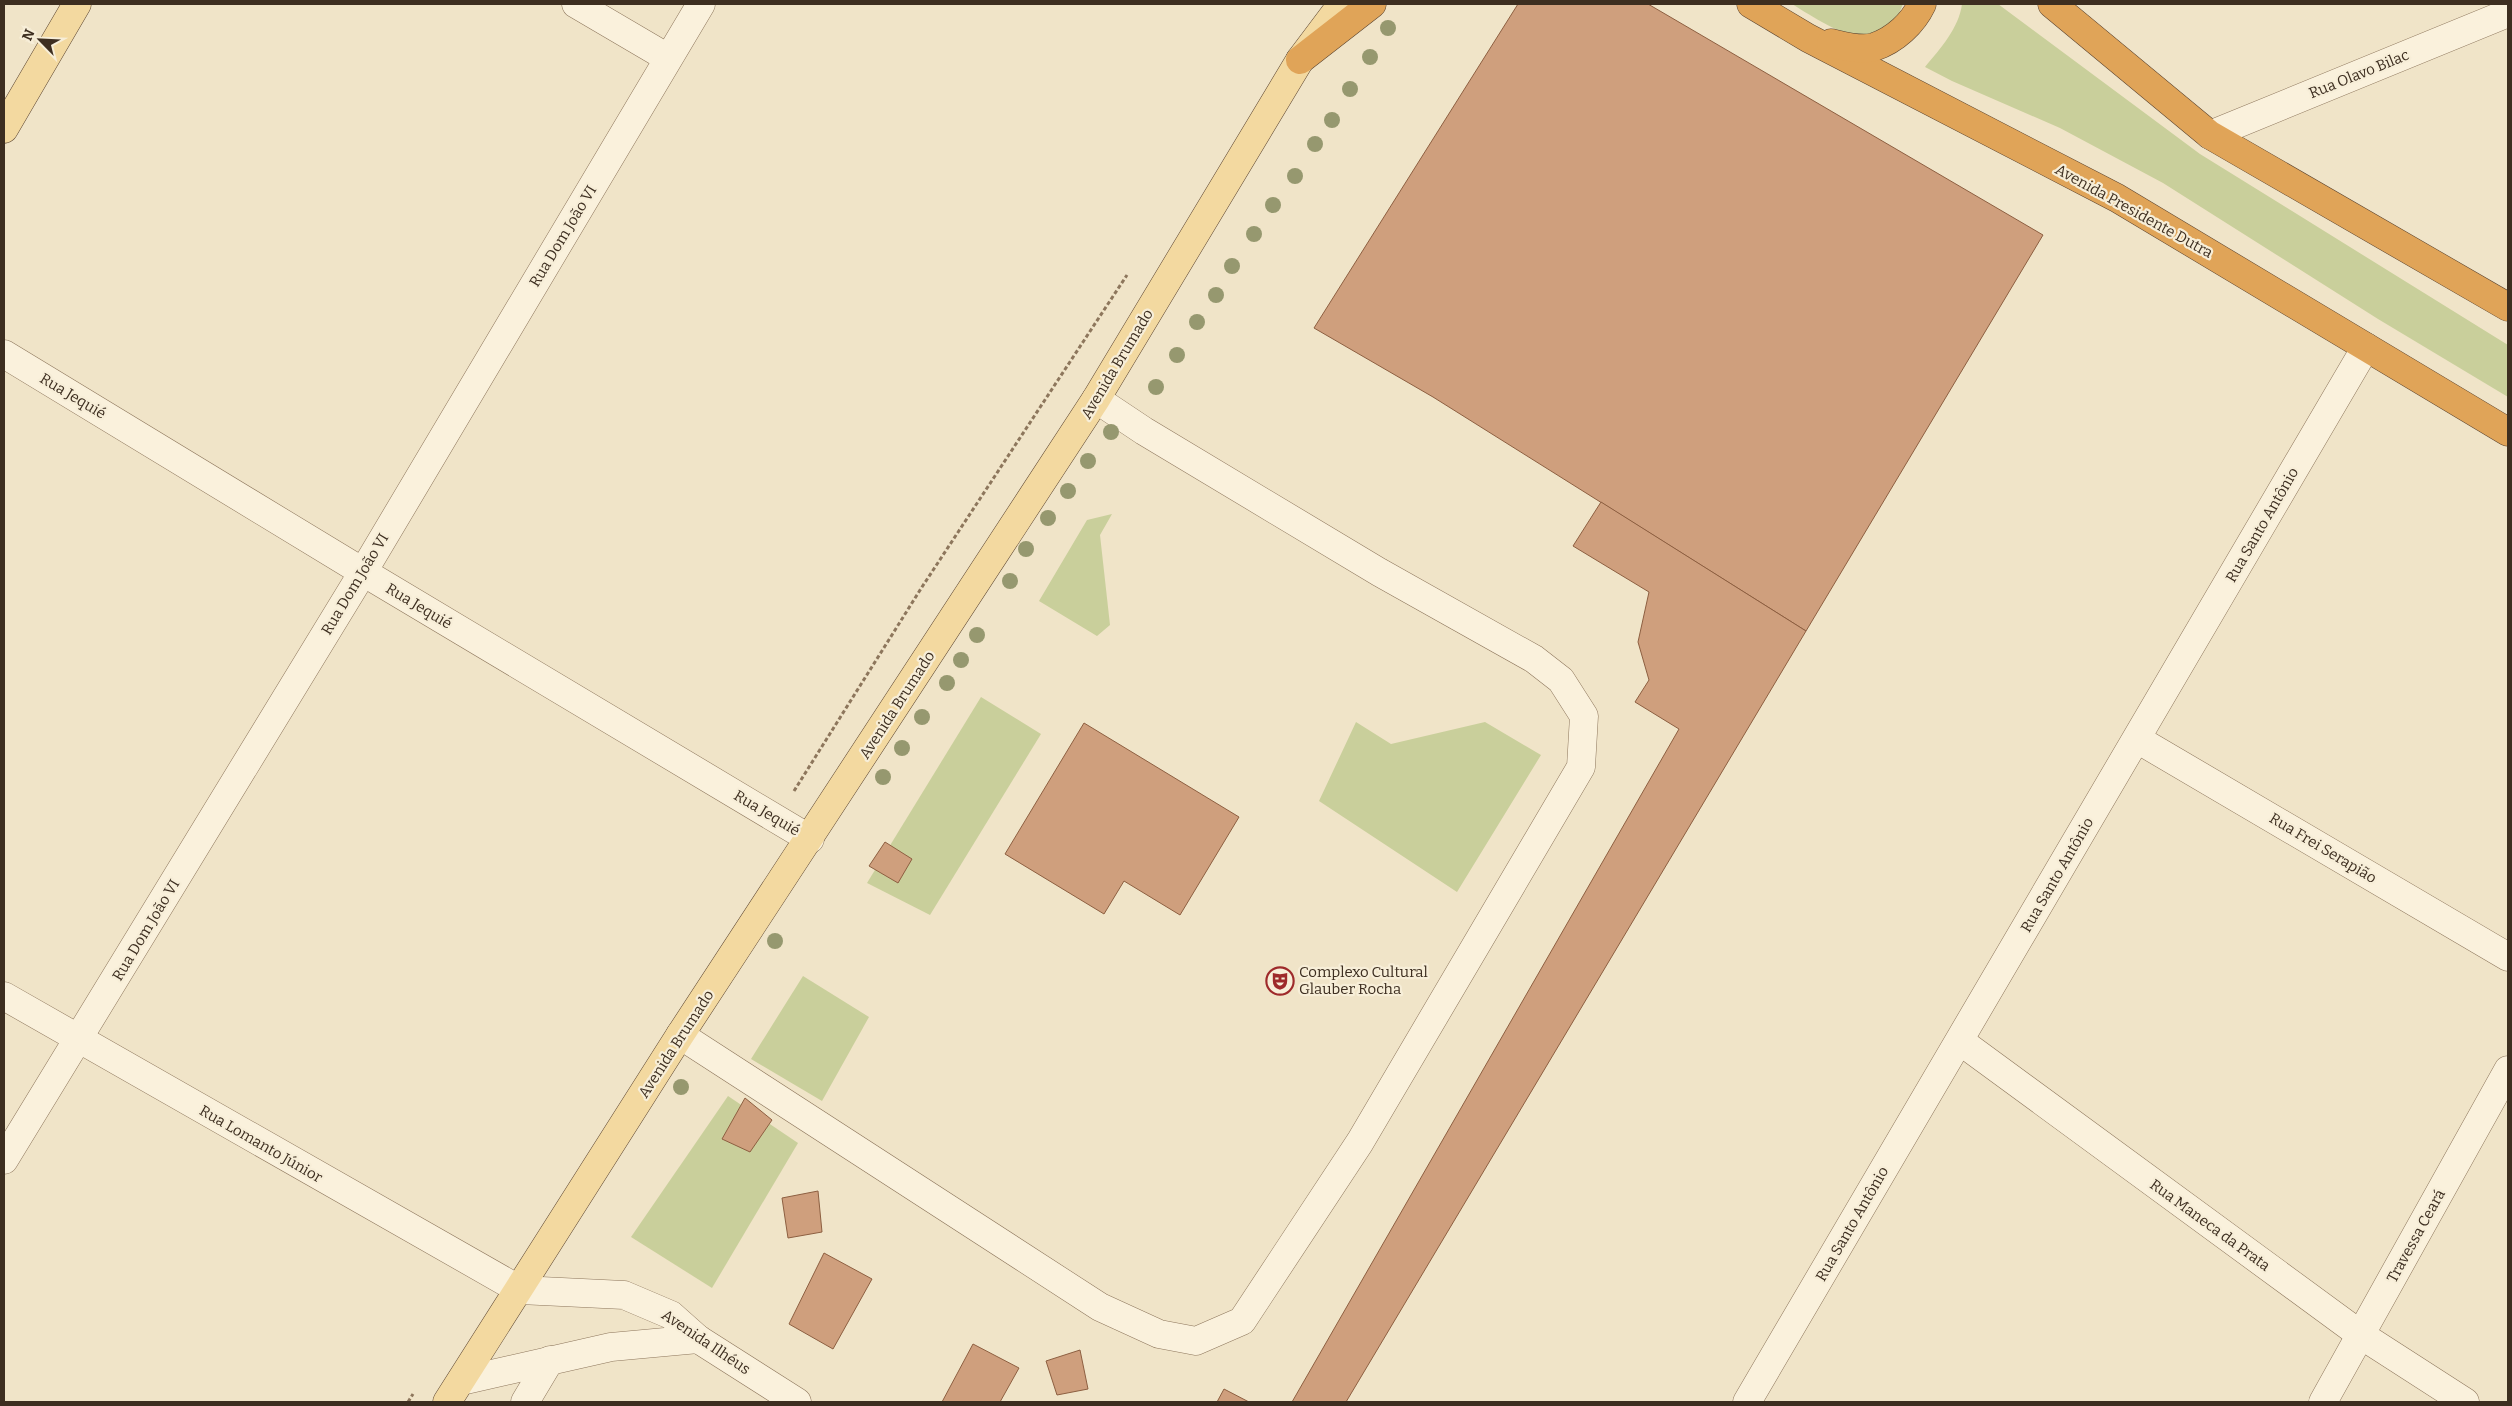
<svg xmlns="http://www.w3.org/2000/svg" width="2512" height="1406" font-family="Bitter,serif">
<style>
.green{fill:#c9cf9b}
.building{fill:#cf9f7d;stroke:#8d5f41}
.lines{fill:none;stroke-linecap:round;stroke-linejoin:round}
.minor-casing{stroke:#8d765c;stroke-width:29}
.major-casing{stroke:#5b4430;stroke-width:29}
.highway-casing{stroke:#5b4430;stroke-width:29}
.path{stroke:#8d765c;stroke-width:3;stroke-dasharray:4 2.5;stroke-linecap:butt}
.minor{stroke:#faf1dc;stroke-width:28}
.major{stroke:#f3d9a0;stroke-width:28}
.highway{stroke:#e0a458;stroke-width:28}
.tree{fill:#96986f}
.labels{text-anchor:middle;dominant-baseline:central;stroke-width:4.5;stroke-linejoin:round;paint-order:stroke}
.street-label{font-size:15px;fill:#3d2e20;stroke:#f7eed8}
.poi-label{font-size:15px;fill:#3d2e20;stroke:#f7eed8;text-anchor:start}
</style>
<rect width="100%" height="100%" fill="#f0e4c8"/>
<g class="green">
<path d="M1792,4H1903C1880,64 1828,26 1792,4Z"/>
<path d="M1962,4H1998L2200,154L2508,345V397L2378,319L2163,183L2060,128L1952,81L1925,67C1940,49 1959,28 1962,4Z"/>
<polygon points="1112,514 1100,535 1110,625 1097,636 1039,601 1087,520"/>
<polygon points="981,697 1041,734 930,915 867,883"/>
<polygon points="1356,722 1391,744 1485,722 1541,755 1457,892 1319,801"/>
<polygon points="803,976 869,1017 822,1101 751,1059"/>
<polygon points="728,1096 798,1143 712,1288 631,1237"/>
</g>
<g class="building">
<polygon points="1518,4 1648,4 2043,235 1806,631 1433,397 1314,328"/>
<polygon points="1601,502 1806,631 1346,1402 1292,1402 1679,729 1635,702 1649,680 1638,642 1649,592 1573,546"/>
<polygon points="1084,723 1239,817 1180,915 1124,881 1104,914 1005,854"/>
<polygon points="885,842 912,859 898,883 869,866"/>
<polygon points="745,1098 772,1120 750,1152 722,1139"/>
<polygon points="818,1191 822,1232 788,1238 782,1198"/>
<polygon points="824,1253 872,1279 833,1349 789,1324"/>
<polygon points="973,1344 1019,1368 1000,1402 942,1402"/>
<polygon points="1080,1350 1088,1389 1057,1395 1046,1361"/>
<polygon points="1224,1389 1249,1402 1217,1402"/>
</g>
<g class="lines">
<g class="minor-casing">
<g id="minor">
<polyline points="576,4 668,58"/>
<polyline points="2210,135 2508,13"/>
<polyline points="4,354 363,572 810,839"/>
<polyline points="2137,739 2508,957"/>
<polyline points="4,996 520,1290 624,1295 671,1315 698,1339 797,1402"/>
<polyline points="680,1035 1100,1307 1159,1334 1196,1341 1242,1321 1360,1142 1581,767 1584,716 1561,680 1534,659 1379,572 1144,431 1096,399"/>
<polyline points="1960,1041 2361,1335 2465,1402"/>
<polyline points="4,1160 363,572 701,4"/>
<polyline points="461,1381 611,1347 698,1339"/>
<polyline points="525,1402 550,1360"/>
<polyline points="1747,1402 2366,347"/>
<polyline points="2323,1402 2508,1070"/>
</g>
</g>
<g class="major-casing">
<g id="major">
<polyline points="4,129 77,4"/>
<polyline points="447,1402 680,1035 1096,399 1300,60 1342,4"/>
</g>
</g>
<g class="highway-casing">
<g id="highway">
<polyline points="1751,4 1808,38 2117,198 2508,432"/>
<polyline points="2052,4 2210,135 2508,307"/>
<path d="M1831,43C1844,46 1861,51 1874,47C1895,40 1913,23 1922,4"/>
<polyline points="1300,60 1372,4"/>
</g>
</g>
<g class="path">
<polyline points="794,791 922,587 1127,275"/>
<polyline points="408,1402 413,1394"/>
</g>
<use href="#minor" class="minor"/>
<use href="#major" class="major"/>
<use href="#highway" class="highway"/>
</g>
<g class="tree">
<circle cx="1388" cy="28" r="8"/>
<circle cx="1370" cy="57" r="8"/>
<circle cx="1350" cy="89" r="8"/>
<circle cx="1332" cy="120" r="8"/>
<circle cx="1315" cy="144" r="8"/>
<circle cx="1295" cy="176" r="8"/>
<circle cx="1273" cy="205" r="8"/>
<circle cx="1254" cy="234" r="8"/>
<circle cx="1232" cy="266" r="8"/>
<circle cx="1216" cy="295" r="8"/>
<circle cx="1197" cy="322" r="8"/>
<circle cx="1177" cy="355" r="8"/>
<circle cx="1156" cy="387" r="8"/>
<circle cx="1111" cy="432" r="8"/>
<circle cx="1088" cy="461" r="8"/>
<circle cx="1068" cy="491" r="8"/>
<circle cx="1048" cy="518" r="8"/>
<circle cx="1026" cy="549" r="8"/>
<circle cx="1010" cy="581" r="8"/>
<circle cx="977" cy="635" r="8"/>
<circle cx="961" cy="660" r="8"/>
<circle cx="947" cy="683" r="8"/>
<circle cx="922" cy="717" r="8"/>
<circle cx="902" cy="748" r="8"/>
<circle cx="883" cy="777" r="8"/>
<circle cx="775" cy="941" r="8"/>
<circle cx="681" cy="1087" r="8"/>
</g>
<defs>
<g id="theatre-ring" transform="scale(1.4375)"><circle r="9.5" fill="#f7eed8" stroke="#9e2a2b" stroke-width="1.5"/><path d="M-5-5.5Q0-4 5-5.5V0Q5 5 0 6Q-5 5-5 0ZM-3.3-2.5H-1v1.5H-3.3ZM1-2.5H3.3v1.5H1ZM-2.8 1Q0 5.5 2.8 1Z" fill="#9e2a2b"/></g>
</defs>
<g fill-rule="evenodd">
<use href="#theatre-ring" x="1280" y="981"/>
</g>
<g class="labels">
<g class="street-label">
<text transform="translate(2359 74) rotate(-22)">Rua Olavo Bilac</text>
<text transform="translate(2134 211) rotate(29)">Avenida Presidente Dutra</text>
<text transform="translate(563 236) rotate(-59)">Rua Dom João VI</text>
<text transform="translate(1117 364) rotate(-59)">Avenida Brumado</text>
<text transform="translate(73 396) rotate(31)">Rua Jequié</text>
<text transform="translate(2262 525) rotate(-60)">Rua Santo Antônio</text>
<text transform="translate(355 584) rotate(-59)">Rua Dom João VI</text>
<text transform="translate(419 606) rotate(31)">Rua Jequié</text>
<text transform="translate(897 705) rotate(-57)">Avenida Brumado</text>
<text transform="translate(767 813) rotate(31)">Rua Jequié</text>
<text transform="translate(2323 848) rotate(31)">Rua Frei Serapião</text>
<text transform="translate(2057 875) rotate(-60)">Rua Santo Antônio</text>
<text transform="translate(146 930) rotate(-59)">Rua Dom João VI</text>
<text transform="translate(676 1044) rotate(-57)">Avenida Brumado</text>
<text transform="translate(261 1144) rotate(30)">Rua Lomanto Júnior</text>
<text transform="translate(1852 1224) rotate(-60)">Rua Santo Antônio</text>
<text transform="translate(2210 1225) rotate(36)">Rua Maneca da Prata</text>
<text transform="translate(2416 1236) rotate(-61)">Travessa Ceará</text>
<text transform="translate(706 1342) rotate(34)">Avenida Ilhéus</text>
</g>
<g class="poi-label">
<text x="1299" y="972">Complexo Cultural<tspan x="1299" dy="17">Glauber Rocha</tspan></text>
</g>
</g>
<rect width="2512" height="1406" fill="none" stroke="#3d2e20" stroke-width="10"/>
<g transform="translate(40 40) rotate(294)" stroke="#f7eed8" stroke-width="4" paint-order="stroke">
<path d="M0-4L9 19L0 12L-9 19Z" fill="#3d2e20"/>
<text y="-8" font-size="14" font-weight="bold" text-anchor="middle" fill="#3d2e20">N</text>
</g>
</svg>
